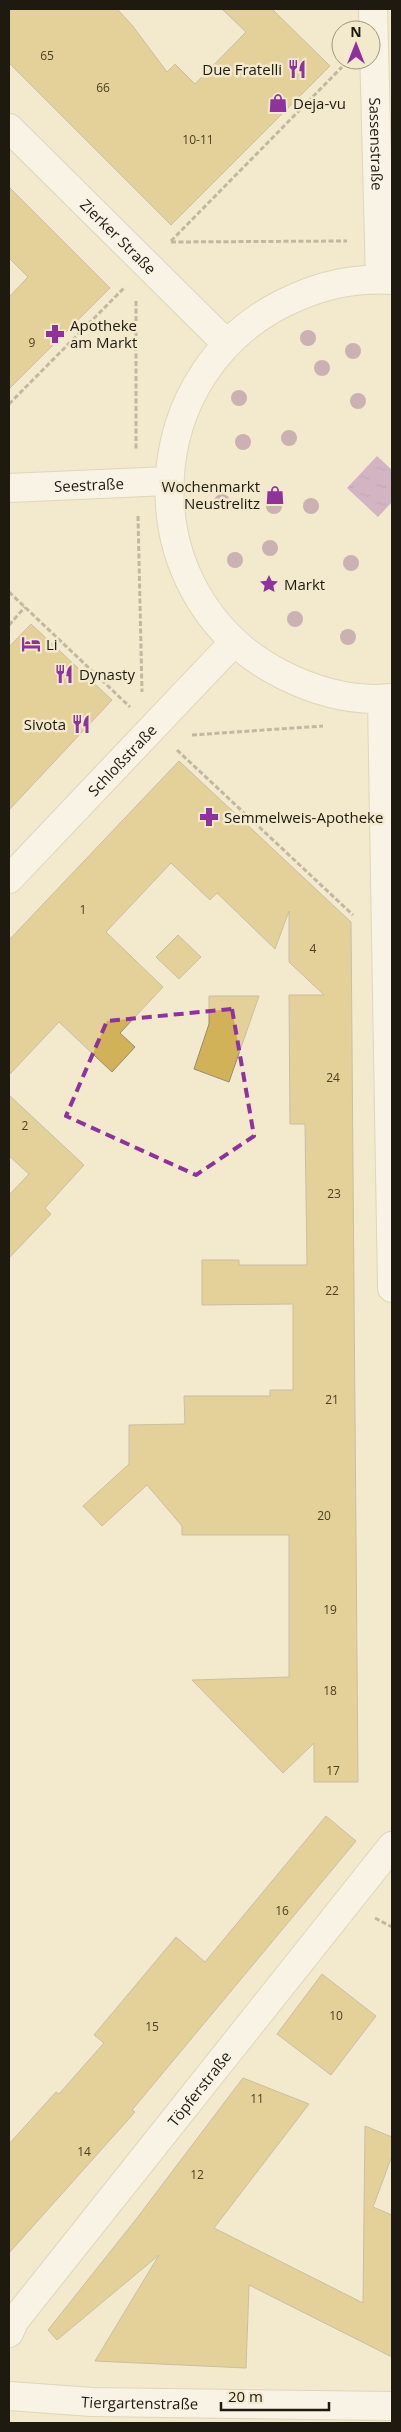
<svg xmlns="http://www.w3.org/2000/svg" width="401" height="2432" font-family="'Open Sans',sans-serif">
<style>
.water{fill:url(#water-ripples)}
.building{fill:#d2b259;stroke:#958c72}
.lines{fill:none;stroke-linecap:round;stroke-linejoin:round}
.minor-casing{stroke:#c8bea3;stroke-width:30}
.path{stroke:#847d6b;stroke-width:3;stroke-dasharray:5 2.5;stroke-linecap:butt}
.minor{stroke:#fff;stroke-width:28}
.tree{fill:#9c6e90}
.marked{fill:none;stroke:#8f329c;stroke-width:4;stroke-dasharray:10 6;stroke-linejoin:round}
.labels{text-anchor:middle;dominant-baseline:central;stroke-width:5;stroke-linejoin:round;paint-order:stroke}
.number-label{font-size:12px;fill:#4b4022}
.poi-label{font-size:15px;fill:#1e1a10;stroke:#f3e9cd;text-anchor:start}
.street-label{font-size:15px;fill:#1e1a10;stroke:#f3e9cd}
</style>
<defs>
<pattern id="water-ripples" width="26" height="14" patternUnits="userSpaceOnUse" patternTransform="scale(1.25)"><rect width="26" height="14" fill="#ac73b4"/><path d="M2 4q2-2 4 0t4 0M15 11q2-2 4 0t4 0" fill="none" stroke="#8b5e91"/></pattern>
</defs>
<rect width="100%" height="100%" fill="#f3e9cd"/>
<polygon class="water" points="377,456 392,470 392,502 378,517 347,488"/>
<g class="building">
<polygon points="9,9 117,9 132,25 167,72 175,64 195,84 246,32 222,9 272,9 330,66 171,225 9,63"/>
<polygon points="9,187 110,288 9,389 9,297 28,277 9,258"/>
<polygon points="31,624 112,700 9,810 9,647"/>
<polygon points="179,761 351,922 358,1782 314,1782 314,1743 283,1773 192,1680 289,1677 289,1535 182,1535 182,1526 147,1485 102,1526 83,1506 129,1464 129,1425 185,1424 184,1396 270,1396 270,1390 293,1390 293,1304 202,1305 202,1260 239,1260 239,1265 307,1265 305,1124 290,1124 289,995 324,995 289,962 289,911 275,949 217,893 210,900 171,863 106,932 163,987 120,1033 135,1047 112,1072 59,1022 9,1075 9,940"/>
<polygon points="178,935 201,957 179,979 156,957"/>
<polygon points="209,996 259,996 229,1082 194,1069 209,1024"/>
<polygon points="9,1095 84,1165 45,1208 51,1214 9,1258 9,1195 29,1174 9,1156"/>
<polygon points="326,1816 356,1841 132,2110 135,2112 9,2253 9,2144 56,2092 59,2094 104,2043 94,2035 176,1937 205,1962"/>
<polygon points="322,1974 376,2016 331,2075 277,2034"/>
<polygon points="243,2078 309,2104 214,2228 363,2303 365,2126 392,2137 392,2156 373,2207 392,2215 392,2357 249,2285 246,2368 95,2361 159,2255 57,2340 48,2330 137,2218"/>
</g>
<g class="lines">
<g class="minor-casing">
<g id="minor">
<path id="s1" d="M373,9L380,279"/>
<path id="s2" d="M9,128L227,344"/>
<path d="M392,280C359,278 327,284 297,297C134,365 125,596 283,675C317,692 354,702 392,698"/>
<path id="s3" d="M9,488L168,481"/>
<polyline points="382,699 392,1288"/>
<path id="s4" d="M9,879L234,642"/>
<path id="s5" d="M9,2333L15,2320L392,1846"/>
<path id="s6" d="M9,2396L92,2402L392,2406"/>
</g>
</g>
<g class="path">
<polyline points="171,241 342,67"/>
<polyline points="171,242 347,241"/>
<polyline points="136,301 136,450"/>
<polyline points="9,404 125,287"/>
<polyline points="138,516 142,692"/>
<polyline points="9,592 130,707"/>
<polyline points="9,625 25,607"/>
<polyline points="192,735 323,726"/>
<polyline points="177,750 353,915"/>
<polyline points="375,1918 392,1927"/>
</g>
<use href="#minor" class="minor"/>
</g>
<g class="tree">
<circle cx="308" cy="338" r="8"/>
<circle cx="353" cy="351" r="8"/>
<circle cx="322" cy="368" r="8"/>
<circle cx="239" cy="398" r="8"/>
<circle cx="358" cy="401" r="8"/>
<circle cx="289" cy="438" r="8"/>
<circle cx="243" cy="442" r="8"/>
<circle cx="222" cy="502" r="8"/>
<circle cx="274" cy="506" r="8"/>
<circle cx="311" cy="506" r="8"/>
<circle cx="270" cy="548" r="8"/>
<circle cx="235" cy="560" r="8"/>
<circle cx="351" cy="563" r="8"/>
<circle cx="295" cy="619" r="8"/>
<circle cx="348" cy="637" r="8"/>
</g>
<path d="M0 0H401V2432H0ZM232,1009L254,1136L196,1175L66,1116L107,1021Z" fill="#f3e9cd" fill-opacity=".55" fill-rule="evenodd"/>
<path class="marked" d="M232,1009L254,1136L196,1175L66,1116L107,1021Z"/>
<defs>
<g id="restaurant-bare" transform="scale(1.5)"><path d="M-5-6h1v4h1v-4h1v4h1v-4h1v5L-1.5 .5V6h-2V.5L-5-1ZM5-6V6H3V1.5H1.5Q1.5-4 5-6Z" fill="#8f329c" stroke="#f3e9cd" stroke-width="2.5" paint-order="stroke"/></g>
<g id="shop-bare" transform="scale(1.5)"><path d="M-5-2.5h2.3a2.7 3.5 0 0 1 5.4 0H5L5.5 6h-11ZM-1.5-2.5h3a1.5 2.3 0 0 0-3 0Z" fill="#8f329c" stroke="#f3e9cd" stroke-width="2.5" paint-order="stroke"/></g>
<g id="pharmacy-bare" transform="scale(1.5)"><path d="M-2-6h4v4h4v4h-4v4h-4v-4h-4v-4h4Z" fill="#8f329c" stroke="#f3e9cd" stroke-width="2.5" paint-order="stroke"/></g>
<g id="sight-bare" transform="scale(1.5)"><path d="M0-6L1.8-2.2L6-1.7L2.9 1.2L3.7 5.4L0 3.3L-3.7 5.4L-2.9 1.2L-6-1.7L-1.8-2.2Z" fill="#8f329c" stroke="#f3e9cd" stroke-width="2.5" paint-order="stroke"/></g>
<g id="hotel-bare" transform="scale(1.5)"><path d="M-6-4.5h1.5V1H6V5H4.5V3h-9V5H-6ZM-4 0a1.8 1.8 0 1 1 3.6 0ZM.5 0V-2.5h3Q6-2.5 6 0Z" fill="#8f329c" stroke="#f3e9cd" stroke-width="2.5" paint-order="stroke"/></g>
</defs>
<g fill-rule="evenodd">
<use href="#restaurant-bare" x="297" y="69"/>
<use href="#shop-bare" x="278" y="103"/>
<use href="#pharmacy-bare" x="55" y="334"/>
<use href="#shop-bare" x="275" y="495"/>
<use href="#sight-bare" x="269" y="584"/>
<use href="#hotel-bare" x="31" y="644"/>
<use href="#restaurant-bare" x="64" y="674"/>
<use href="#restaurant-bare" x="81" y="724"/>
<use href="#pharmacy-bare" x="209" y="817"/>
</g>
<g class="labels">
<g class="number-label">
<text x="47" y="55">65</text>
<text x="103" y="87">66</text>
<text x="198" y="139">10-11</text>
<text x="32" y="342">9</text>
<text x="83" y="909">1</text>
<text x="313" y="948">4</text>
<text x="333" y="1077">24</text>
<text x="25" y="1125">2</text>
<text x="334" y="1193">23</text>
<text x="332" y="1290">22</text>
<text x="332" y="1399">21</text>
<text x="324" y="1515">20</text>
<text x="330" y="1609">19</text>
<text x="330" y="1690">18</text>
<text x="333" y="1770">17</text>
<text x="282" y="1910">16</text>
<text x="336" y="2015">10</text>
<text x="152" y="2026">15</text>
<text x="257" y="2098">11</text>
<text x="84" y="2151">14</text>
<text x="197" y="2174">12</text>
</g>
<g class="poi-label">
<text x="282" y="69" text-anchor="end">Due Fratelli</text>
<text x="293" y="103">Deja-vu</text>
<text x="70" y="325">Apotheke<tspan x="70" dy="17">am Markt</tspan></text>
<text x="260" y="486" text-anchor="end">Wochenmarkt<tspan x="260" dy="17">Neustrelitz</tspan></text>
<text x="284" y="584">Markt</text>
<text x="46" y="644">Li</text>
<text x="79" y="674">Dynasty</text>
<text x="66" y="724" text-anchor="end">Sivota</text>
<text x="224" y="817">Semmelweis-Apotheke</text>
</g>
<g class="street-label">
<text stroke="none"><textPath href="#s1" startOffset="135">Sassenstraße</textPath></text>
<text stroke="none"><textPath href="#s2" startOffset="154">Zierker Straße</textPath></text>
<text stroke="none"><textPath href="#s3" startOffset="80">Seestraße</textPath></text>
<text stroke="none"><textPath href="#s4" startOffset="164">Schloßstraße</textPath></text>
<text stroke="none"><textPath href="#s5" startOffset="310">Töpferstraße</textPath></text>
<text stroke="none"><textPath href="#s6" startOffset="131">Tiergartenstraße</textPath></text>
</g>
</g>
<rect width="401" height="2432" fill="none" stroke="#1e1a10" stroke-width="20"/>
<g transform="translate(356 45)"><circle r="24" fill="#f3e9cd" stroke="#9e9681"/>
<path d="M0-4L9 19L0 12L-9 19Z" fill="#8f329c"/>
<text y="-8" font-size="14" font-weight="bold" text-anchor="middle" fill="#1e1a10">N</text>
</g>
<path d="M221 2402v8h108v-8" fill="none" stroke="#1e1a10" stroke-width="2.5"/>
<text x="228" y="2402" font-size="15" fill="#1e1a10" stroke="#f3e9cd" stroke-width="4" paint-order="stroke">20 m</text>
</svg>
